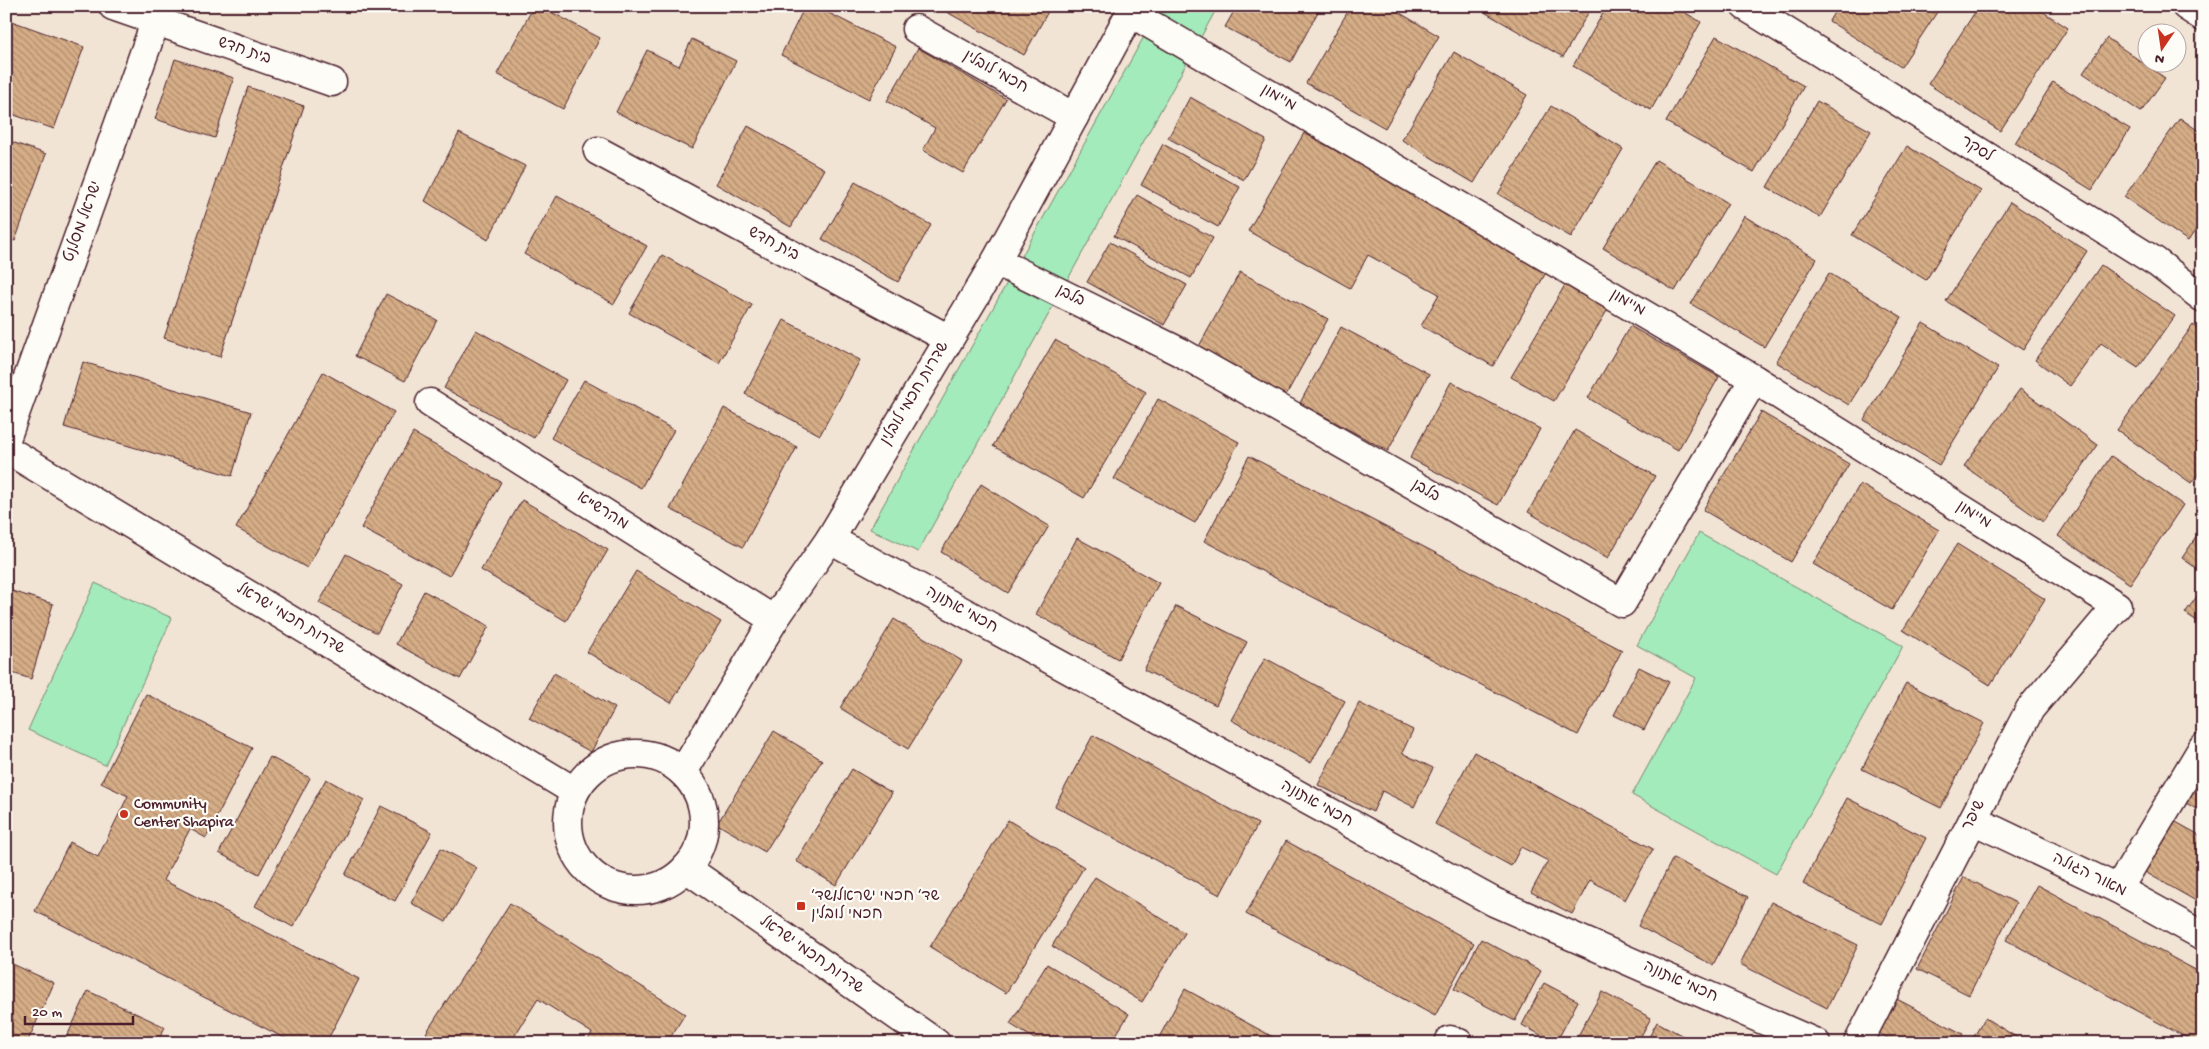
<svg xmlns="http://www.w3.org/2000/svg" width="2209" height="1049" font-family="'Gochi Hand','Playpen Sans Hebrew',sans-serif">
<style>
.park{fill:#a3ebba;stroke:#768572}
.building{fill:url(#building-back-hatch);stroke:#4a1f2b}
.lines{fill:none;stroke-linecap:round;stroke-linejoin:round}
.street-casing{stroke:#4a1f2b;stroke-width:31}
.secondary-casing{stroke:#4a1f2b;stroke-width:31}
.street{stroke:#fdfcf7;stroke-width:28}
.secondary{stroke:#fdfcf7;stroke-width:28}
.poi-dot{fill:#c8321e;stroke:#fdfcf7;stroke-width:2}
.labels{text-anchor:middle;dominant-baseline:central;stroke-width:4.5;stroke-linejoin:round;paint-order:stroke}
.street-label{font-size:16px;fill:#4a1f2b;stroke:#fdfcf7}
.poi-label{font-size:16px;fill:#4a1f2b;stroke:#fdfcf7;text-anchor:start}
</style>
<defs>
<pattern id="building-back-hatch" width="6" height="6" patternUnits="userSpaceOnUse" patternTransform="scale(1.25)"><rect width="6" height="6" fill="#d5ad86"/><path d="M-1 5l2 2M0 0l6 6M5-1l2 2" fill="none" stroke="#af8c6e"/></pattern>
</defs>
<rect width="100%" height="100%" fill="#f1e4d5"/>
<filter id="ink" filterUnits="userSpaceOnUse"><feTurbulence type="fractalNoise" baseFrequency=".02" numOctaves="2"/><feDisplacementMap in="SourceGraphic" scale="10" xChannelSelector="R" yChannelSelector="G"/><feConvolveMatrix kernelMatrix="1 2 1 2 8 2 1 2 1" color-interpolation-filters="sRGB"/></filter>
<g filter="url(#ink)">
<g class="park">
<polygon points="1161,6 1218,6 918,552 870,529"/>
<polygon points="1699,533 1903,646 1776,874 1632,795 1696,678 1637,645"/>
<polygon points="95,583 172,618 105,765 28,730"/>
</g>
<g class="building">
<polygon points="534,6 540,6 600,38 563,109 497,74"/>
<polygon points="805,6 815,6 896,47 869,99 781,55"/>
<polygon points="936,6 1051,6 1024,55"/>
<polygon points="1237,6 1321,6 1291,62 1225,27"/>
<polygon points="1351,6 1388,6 1439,36 1385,128 1306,83"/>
<polygon points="1490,6 1592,6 1563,57 1486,13"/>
<polygon points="1607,6 1674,6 1701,22 1651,110 1573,66"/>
<polygon points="1838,6 1941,6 1901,67 1829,21"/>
<polygon points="1979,6 2034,6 2068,28 2000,131 1928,84"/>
<polygon points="6,19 84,47 54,129 6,112"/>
<polygon points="1716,36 1804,86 1754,172 1666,122"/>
<polygon points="2107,38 2165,78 2141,112 2083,73"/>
<polygon points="692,39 736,61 692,149 616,112 647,50 679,66"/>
<polygon points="918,48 1006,99 963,173 923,150 935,128 887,101"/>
<polygon points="1454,52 1527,95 1474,183 1402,140"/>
<polygon points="175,59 234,78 215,138 155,119"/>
<polygon points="2053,82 2130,129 2092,190 2015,143"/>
<polygon points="248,87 304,106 220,357 164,338"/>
<polygon points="1190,97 1266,140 1244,180 1168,138"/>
<polygon points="1817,101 1871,131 1820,217 1767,187"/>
<polygon points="1551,106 1623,149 1571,237 1498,194"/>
<polygon points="2180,118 2203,134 2203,219 2188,241 2124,197"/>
<polygon points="748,126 824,169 791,227 716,184"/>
<polygon points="459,133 525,166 488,240 425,201"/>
<polygon points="1304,133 1548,269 1493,366 1421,326 1439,294 1368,255 1350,288 1248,231"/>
<polygon points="6,140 46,154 15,241 6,238"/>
<polygon points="1163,144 1240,187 1218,227 1141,185"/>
<polygon points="1907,146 1981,191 1926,280 1852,235"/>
<polygon points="1656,160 1728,203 1675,291 1603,248"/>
<polygon points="855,182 931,225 898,282 822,239"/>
<polygon points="1137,195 1213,238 1191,278 1114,236"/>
<polygon points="557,196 647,246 614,304 524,254"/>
<polygon points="2010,202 2087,251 2023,350 1946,301"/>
<polygon points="1744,216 1817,259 1764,347 1691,304"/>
<polygon points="1110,242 1187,285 1164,325 1087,282"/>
<polygon points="662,255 752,305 719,363 629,313"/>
<polygon points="2101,265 2175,316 2138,368 2101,343 2070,386 2035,360"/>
<polygon points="1240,272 1328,319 1286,395 1198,348"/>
<polygon points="1829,273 1902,317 1849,405 1776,362"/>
<polygon points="1565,285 1608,309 1554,401 1511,377"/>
<polygon points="386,294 437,320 405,381 355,356"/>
<polygon points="784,320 860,360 820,435 745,394"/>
<polygon points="1923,323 1998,368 1939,465 1864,420"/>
<polygon points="2193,325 2203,332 2203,468 2191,483 2117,430"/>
<polygon points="1630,326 1719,377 1678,450 1588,398"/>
<polygon points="1341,327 1429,374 1388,451 1300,403"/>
<polygon points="476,330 566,380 534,438 444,388"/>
<polygon points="1055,340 1146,392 1084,498 993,446"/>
<polygon points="83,362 251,412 232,476 64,427"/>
<polygon points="323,372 394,412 307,568 236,528"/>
<polygon points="584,380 674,430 641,488 551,438"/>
<polygon points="1451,382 1540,429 1498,505 1410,458"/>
<polygon points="2020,389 2098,445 2043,522 1964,466"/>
<polygon points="1158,399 1239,442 1195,523 1114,479"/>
<polygon points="724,408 797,447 743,547 670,509"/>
<polygon points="1761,412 1849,464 1791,562 1703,510"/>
<polygon points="1575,430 1655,476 1608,558 1528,512"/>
<polygon points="413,433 501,482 449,576 361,528"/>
<polygon points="1249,456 1622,650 1578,735 1204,541"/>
<polygon points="2111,456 2183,505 2130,584 2058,536"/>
<polygon points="981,484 1049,526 1008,593 941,552"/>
<polygon points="1860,484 1939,530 1892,610 1813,564"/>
<polygon points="522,500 608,550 566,621 481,570"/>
<polygon points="2203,527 2203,573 2182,558"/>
<polygon points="1077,538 1159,583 1118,659 1036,614"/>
<polygon points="1957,544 2045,599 1990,685 1903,630"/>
<polygon points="346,554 403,584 377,633 319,603"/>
<polygon points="636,571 721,622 671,703 587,652"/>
<polygon points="2203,588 2203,625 2185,613"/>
<polygon points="12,591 53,604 31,679 6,671 6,610"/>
<polygon points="424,591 489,626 460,679 396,644"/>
<polygon points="1176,606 1247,642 1216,705 1144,670"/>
<polygon points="894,619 962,661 908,749 840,708"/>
<polygon points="1265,658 1345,701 1311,763 1231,720"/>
<polygon points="1639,667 1669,682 1644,730 1614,715"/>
<polygon points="554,673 615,708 591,752 529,718"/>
<polygon points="1906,683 1984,723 1941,808 1862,769"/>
<polygon points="146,694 252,748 206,838 190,829 163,880 359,979 326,1043 294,1043 35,911 70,842 98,857 128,796 101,783"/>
<polygon points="1359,703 1413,730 1402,753 1433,768 1414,807 1382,791 1373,812 1318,785"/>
<polygon points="774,731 822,760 765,852 717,824"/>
<polygon points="1093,735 1258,824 1220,895 1055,806"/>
<polygon points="1474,752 1653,849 1625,900 1590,880 1572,914 1531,892 1548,861 1521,847 1511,866 1435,824"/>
<polygon points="270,757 310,778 259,874 219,853"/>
<polygon points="852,769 892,793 836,885 796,861"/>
<polygon points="2203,773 2203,813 2186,803"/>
<polygon points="326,779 364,800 293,927 255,906"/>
<polygon points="1847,798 1926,838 1882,924 1803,884"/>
<polygon points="381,806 432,832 395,901 345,875"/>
<polygon points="1008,820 1084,867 1006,993 930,947"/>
<polygon points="2174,821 2203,837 2203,905 2145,872"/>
<polygon points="1286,841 1474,943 1435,1016 1246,914"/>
<polygon points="441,848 477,868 446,922 411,903"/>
<polygon points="1673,858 1748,897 1713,965 1638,926"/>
<polygon points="1095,877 1185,933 1142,1002 1052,946"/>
<polygon points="1964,877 2016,903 1969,995 1917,969"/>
<polygon points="2037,885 2203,974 2203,1043 2196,1043 2006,940"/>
<polygon points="1771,902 1858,945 1827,1008 1740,964"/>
<polygon points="510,903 685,1014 667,1043 586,1043 592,1033 538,999 510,1043 442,1043 426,1033"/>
<polygon points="1481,939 1541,971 1515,1021 1454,989"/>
<polygon points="6,961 54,983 27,1043 6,1043"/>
<polygon points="1047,964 1129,1014 1111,1043 1041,1043 1010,1024"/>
<polygon points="1544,983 1578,1001 1556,1043 1522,1025"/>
<polygon points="1185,989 1284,1043 1156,1043"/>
<polygon points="88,991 165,1027 157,1043 64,1043"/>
<polygon points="1602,992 1651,1018 1637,1043 1574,1043"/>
<polygon points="1893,997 1963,1034 1958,1043 1897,1043 1875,1031"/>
<polygon points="1985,1018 2026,1043 1970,1043"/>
<polygon points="1657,1022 1696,1043 1646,1043"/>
</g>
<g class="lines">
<g class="street-casing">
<g id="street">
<polyline points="113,6 332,82"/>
<polyline points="1745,6 2156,262 2203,298"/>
<polyline points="1131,13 1754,379 2117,606 2030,709 1858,1043"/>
<polyline points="916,29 1074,117"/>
<polyline points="598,151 949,339"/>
<polyline points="996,261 1180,352 1622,603 1754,379"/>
<polyline points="430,403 774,620"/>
<polyline points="830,539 1494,902 1816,1043"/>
<polyline points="683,772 774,620 830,539 996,261 1134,6"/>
<polyline points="1973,820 2118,889 2203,936"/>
<polyline points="2118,889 2203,747"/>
<polyline points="1449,1043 1450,1040 1459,1043"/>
</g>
</g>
<g class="secondary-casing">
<g id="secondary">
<polyline points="2186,6 2203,17"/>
<polyline points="6,439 161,6"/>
<polyline points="6,449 574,791"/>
<circle cx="636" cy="822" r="68"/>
<polyline points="686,868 936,1043"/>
</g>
</g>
<use href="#street" class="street"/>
<use href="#secondary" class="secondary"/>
</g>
</g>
<g class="poi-dot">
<circle cx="124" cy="814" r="5"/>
<rect x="796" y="901" width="10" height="10" rx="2.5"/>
</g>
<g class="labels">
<g class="street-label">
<text transform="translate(244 52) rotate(19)">בית חדש</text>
<text transform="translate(995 73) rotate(29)">חכמי לובלין</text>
<text transform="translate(1278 99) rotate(30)">מיימון</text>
<text transform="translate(1976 150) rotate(32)">לסקר</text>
<text transform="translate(84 222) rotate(-70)">ישראל מסלנט</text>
<text transform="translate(773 245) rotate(28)">בית חדש</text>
<text transform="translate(1070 297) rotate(27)">בלבן</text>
<text transform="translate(1627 304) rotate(30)">מיימון</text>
<text transform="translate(916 394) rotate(-59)">שדרות חכמי לובלין</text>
<text transform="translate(1425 492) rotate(30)">בלבן</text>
<text transform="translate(602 512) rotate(32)">מהרש"א</text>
<text transform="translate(1973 516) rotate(32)">מיימון</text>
<text transform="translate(961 611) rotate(29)">חכמי אתונה</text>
<text transform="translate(290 620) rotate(31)">שדרות חכמי ישראל</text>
<text transform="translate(1316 805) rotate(29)">חכמי אתונה</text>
<text transform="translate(1975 816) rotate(-63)">שיפר</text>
<text transform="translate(2089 876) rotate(26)">מאור הגולה</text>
<text transform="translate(811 956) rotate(35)">שדרות חכמי ישראל</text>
<text transform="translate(1680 983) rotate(24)">חכמי אתונה</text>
</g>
<g class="poi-label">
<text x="134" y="805">Community<tspan x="134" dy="18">Center Shapira</tspan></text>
<text x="811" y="897">שד׳ חכמי ישראל/שד׳<tspan x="811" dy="18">חכמי לובלין</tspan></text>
</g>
</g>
<rect width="2209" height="1049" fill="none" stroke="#fdfcf7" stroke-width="25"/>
<rect x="12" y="12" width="2184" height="1024" fill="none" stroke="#4a1f2b" stroke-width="2" filter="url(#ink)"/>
<g transform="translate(2162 48) rotate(193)"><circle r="24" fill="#fdfcf7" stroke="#b5a4a5"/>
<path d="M0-4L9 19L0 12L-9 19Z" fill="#c8321e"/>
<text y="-8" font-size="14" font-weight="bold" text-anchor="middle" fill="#4a1f2b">N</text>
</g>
<path d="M25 1016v8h108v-8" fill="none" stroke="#4a1f2b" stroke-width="2.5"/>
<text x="32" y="1016" font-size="15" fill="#4a1f2b" stroke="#fdfcf7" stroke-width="4" paint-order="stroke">20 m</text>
</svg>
